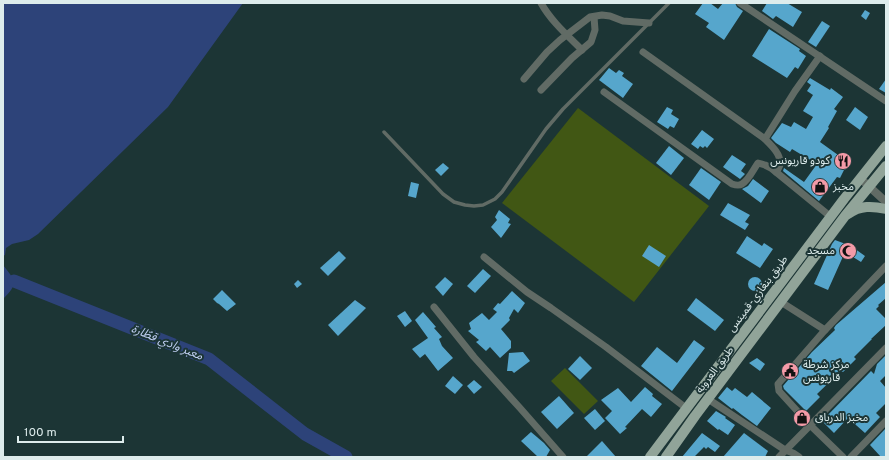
<svg xmlns="http://www.w3.org/2000/svg" width="889" height="460" font-family="Overpass,'Noto Sans Arabic',sans-serif">
<style>
.green{fill:#415714}
.water{fill:#2d4379}
.lines{fill:none;stroke-linecap:round;stroke-linejoin:round}
.river{stroke:#2d4379;stroke-width:13}
.building{fill:#56a6cc}
.service{stroke:#616b65;stroke-width:3.5}
.minor{stroke:#616b65;stroke-width:7}
.tertiary{stroke:#616b65;stroke-width:8}
.primary{stroke:#91a499;stroke-width:10}
.labels{text-anchor:middle;dominant-baseline:central;stroke-width:4;stroke-linejoin:round;paint-order:stroke}
.poi-label{font-size:11px;fill:#ddecec;stroke:#1c3535;text-anchor:start}
.street-label{font-size:11px;fill:#ddecec;stroke:#1c3535}
.water-label{font-size:12px;font-style:italic;fill:#bfcef0;stroke:#1c3535}
</style>
<rect width="100%" height="100%" fill="#1c3535"/>
<g class="green">
<polygon points="578,108 709,206 634,302 502,203"/>
<polygon points="565,368 598,401 584,414 551,381"/>
</g>
<g class="water">
<polygon points="3,3 243,3 168,107 38,234 29,240 12,244 6,248 5,255 3,256"/>
<path d="M3,265C15,280 19,284 3,299Z"/>
</g>
<g class="lines">
<polyline class="river" points="14,281 209,359 305,434 346,457"/>
</g>
<g class="building">
<polygon points="703,3 710,3 718,9 723,3 735,3 737,7 743,11 724,40 706,27 709,23 695,14"/>
<polygon points="767,3 787,3 802,12 793,27 776,16 773,19 762,11"/>
<polygon points="865,10 870,13 866,20 861,16"/>
<polygon points="822,21 830,26 816,47 808,42"/>
<polygon points="769,29 800,49 799,51 806,56 798,69 795,67 787,78 752,56"/>
<polygon points="609,68 616,73 619,70 624,73 622,76 633,84 623,98 599,80"/>
<polygon points="810,78 830,90 831,88 843,97 834,109 837,111 828,127 829,128 820,142 845,160 846,159 851,162 845,170 844,170 840,178 837,177 819,201 783,171 784,168 804,182 817,164 792,149 790,152 776,143 771,138 782,123 791,127 794,122 806,129 813,117 803,111 813,95 807,91 811,85 807,82"/>
<polygon points="886,79 886,93 879,89"/>
<polygon points="667,107 673,110 671,114 679,119 674,128 670,126 668,129 657,122"/>
<polygon points="855,107 868,117 860,130 846,120"/>
<polygon points="702,130 714,139 707,148 705,146 703,148 700,146 698,149 691,144"/>
<polygon points="669,146 684,158 671,175 656,163"/>
<polygon points="732,155 746,164 741,171 745,174 740,179 723,167"/>
<polygon points="443,163 449,168 441,176 435,170"/>
<polygon points="701,168 721,182 709,200 689,185"/>
<polygon points="753,179 769,191 761,203 742,189 748,186"/>
<polygon points="411,182 419,184 416,198 408,196"/>
<polygon points="728,203 750,215 745,222 749,224 745,230 720,215"/>
<polygon points="499,210 510,219 508,223 511,224 501,238 491,227 497,220 495,217"/>
<polygon points="747,236 762,246 764,243 773,249 760,268 736,253"/>
<polygon points="835,240 851,246 865,256 861,262 845,252 828,290 814,284 832,244"/>
<polygon points="649,245 666,256 659,267 642,256"/>
<polygon points="339,251 346,258 328,276 320,268"/>
<polygon points="483,269 491,276 475,293 467,286"/>
<circle cx="755" cy="284" r="7"/>
<polygon points="445,277 453,284 443,296 435,287"/>
<polygon points="298,280 302,284 297,288 294,284"/>
<polygon points="886,282 886,298 878,305 879,306 876,309 886,319 886,325 871,339 872,339 854,357 856,359 843,372 841,371 817,394 820,397 806,411 784,389 783,386 812,352 835,330 834,328 836,325"/>
<polygon points="222,290 236,304 227,311 219,304 217,303 213,299"/>
<polygon points="512,291 525,303 518,313 514,309 509,318 510,320 501,329 511,341 511,348 500,358 490,347 486,351 476,342 479,340 468,331 471,329 469,323 482,313 489,320 497,312 493,309 498,303 500,304"/>
<polygon points="696,298 724,320 715,331 687,310"/>
<polygon points="355,300 366,308 338,336 328,325"/>
<polygon points="405,311 412,321 405,327 397,316"/>
<polygon points="423,312 436,327 434,328 442,337 439,339 442,346 453,358 438,371 425,354 420,358 412,349 428,338 415,320"/>
<polygon points="694,340 705,348 672,391 641,366 657,347 677,363"/>
<polygon points="523,352 530,361 514,373 512,371 507,371 509,353"/>
<polygon points="886,355 886,375 880,381 886,388 886,403 876,413 880,417 865,433 848,418 834,433 822,421 871,371 874,374 877,364"/>
<polygon points="580,356 592,368 580,380 568,369"/>
<polygon points="757,358 765,364 760,371 749,363"/>
<polygon points="453,376 463,385 455,394 445,386"/>
<polygon points="474,380 482,387 474,394 467,386"/>
<polygon points="645,387 653,394 652,396 662,404 651,417 642,409 625,427 627,428 620,434 605,418 612,411 601,400 618,388 631,402"/>
<polygon points="727,387 732,391 735,388 747,397 752,392 771,408 757,426 742,415 733,408 732,409 718,398"/>
<polygon points="559,396 574,413 557,429 541,412"/>
<polygon points="595,409 605,421 595,430 584,418"/>
<polygon points="716,411 726,417 725,418 735,425 728,435 719,429 718,430 707,421"/>
<polygon points="886,428 886,457 881,457 870,445"/>
<polygon points="531,432 544,443 550,450 546,457 538,457 521,441"/>
<polygon points="702,433 720,446 715,452 708,447 706,449 704,447 694,457 682,457"/>
<polygon points="744,433 768,451 765,457 723,457"/>
<polygon points="602,441 616,457 586,457"/>
</g>
<g class="lines">
<polyline class="service" points="384,132 443,194 454,202 465,205 474,206 483,205 495,199 502,192 546,129 563,109 669,3"/>
<g class="minor">
<path d="M541,3C551,21 567,35 582,50"/>
<polyline points="740,3 886,101"/>
<path d="M643,52L765,139C771,145 781,154 780,164C780,167 777,170 776,172"/>
<polyline points="524,79 547,52 560,40 590,17 602,15 610,16 623,21 649,23"/>
<polyline points="541,90 572,58 591,42 595,30 594,17"/>
<path d="M604,92L732,184C735,185 739,186 742,184C749,180 753,170 758,163L765,165L771,168L831,217"/>
<polyline points="765,139 795,91 820,56"/>
<polyline points="484,257 527,292 551,308 606,347 686,408"/>
<polyline points="781,302 825,330"/>
<polyline points="434,307 474,357 520,408 563,457"/>
<polyline points="708,399 785,450 793,453 799,457"/>
<polyline points="779,457 886,348"/>
<polyline points="843,457 810,425 779,391 778,384 825,330 886,266"/>
<polyline points="851,457 886,421"/>
</g>
<polyline class="tertiary" points="861,179 886,202"/>
<g class="primary">
<path d="M848,214C860,205 873,206 886,209"/>
<polyline points="650,457 844,199 886,146"/>
<polyline points="666,457 695,416 845,216 886,166"/>
</g>
</g>
<defs>
<g id="restaurant-disc" transform="scale(0.9)"><circle r="9.5" fill="#f39aa7" stroke="#1c3535"/><path d="M-5-6h1v4h1v-4h1v4h1v-4h1v5L-1.5 .5V6h-2V.5L-5-1ZM5-6V6H3V1.5H1.5Q1.5-4 5-6Z" fill="#111"/></g>
<g id="shop-disc" transform="scale(0.9)"><circle r="9.5" fill="#f39aa7" stroke="#1c3535"/><path d="M-5-2.5h2.3a2.7 3.5 0 0 1 5.4 0H5L5.5 6h-11ZM-1.5-2.5h3a1.5 2.3 0 0 0-3 0Z" fill="#111"/></g>
<g id="mosque-disc" transform="scale(0.9)"><circle r="9.5" fill="#f39aa7" stroke="#1c3535"/><path d="M3.5-4.9A6 6 0 1 0 3.5 4.9A5 5 0 1 1 3.5-4.9Z" fill="#111"/></g>
<g id="civic-disc" transform="scale(0.9)"><circle r="9.5" fill="#f39aa7" stroke="#1c3535"/><path d="M-.6-6.5H3V-4.5H.6V-3L4-1V1h2V6H-6V1h2V-1L-.6-3ZM-1.2 2.5V6h2.4V2.5Z" fill="#111"/></g>
</defs>
<g fill-rule="evenodd">
<use href="#restaurant-disc" x="843" y="161"/>
<use href="#shop-disc" x="820" y="187"/>
<use href="#mosque-disc" x="848" y="251"/>
<use href="#civic-disc" x="790" y="371"/>
<use href="#shop-disc" x="802" y="418"/>
</g>
<g class="labels">
<g class="poi-label">
<text x="830" y="161" text-anchor="end">كودو قاريونس</text>
<text x="833" y="187">مخبز</text>
<text x="835" y="251" text-anchor="end">مسجد</text>
<text x="803" y="365">مركز شرطة<tspan x="803" dy="13">قاريونس</tspan></text>
<text x="815" y="418">مخبز الدرباق</text>
</g>
<g class="street-label">
<text transform="translate(758 294) rotate(-53)">طريق بنغازي-قمينس</text>
<text transform="translate(715 370) rotate(-53)">طريق العروبة</text>
</g>
<g class="water-label">
<text transform="translate(167 343) rotate(22)">معبر وادي قطّارة</text>
</g>
</g>
<rect width="889" height="460" fill="none" stroke="#ddecec" stroke-width="8"/>
<path d="M18 436v6h105v-6" fill="none" stroke="#ddecec" stroke-width="2"/>
<text x="24" y="436" font-size="12" fill="#ddecec" stroke="#1c3535" stroke-width="3" paint-order="stroke">100 m</text>
</svg>
